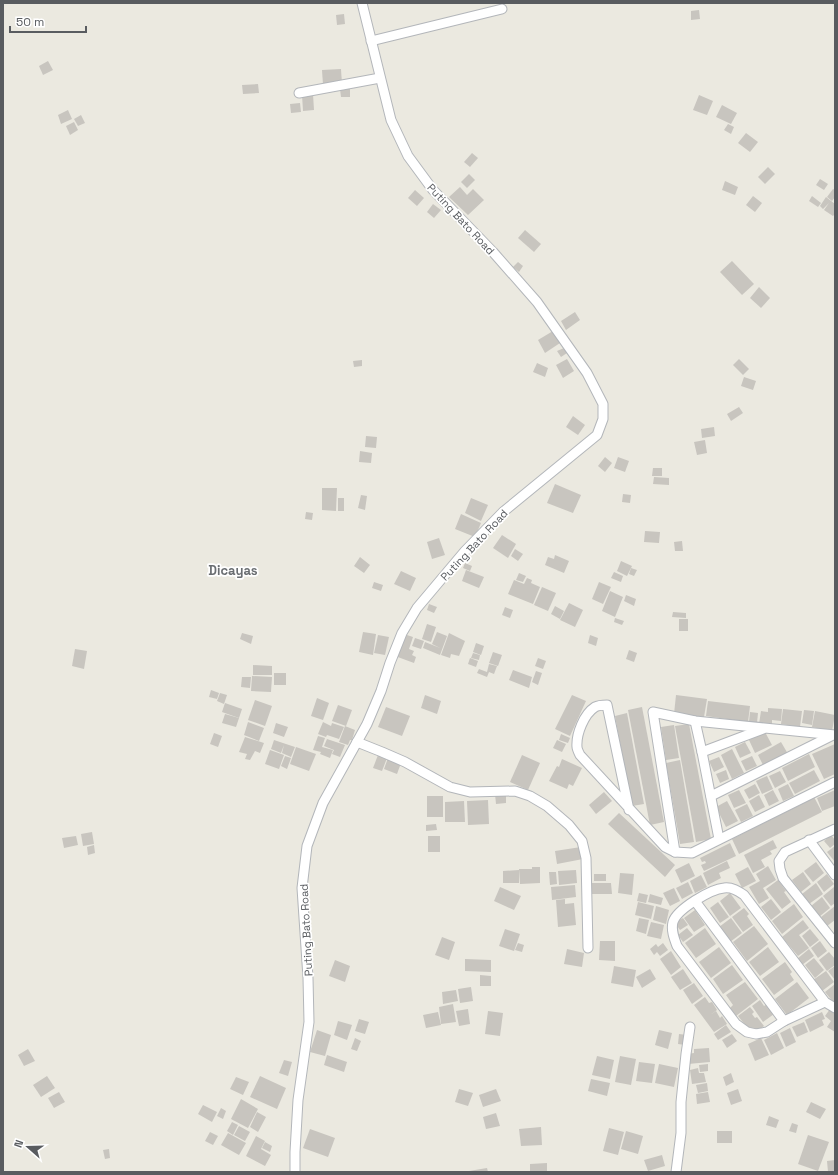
<svg xmlns="http://www.w3.org/2000/svg" width="838" height="1175" font-family="'Space Grotesk',sans-serif">
<style>
.building{fill:#c8c5bf}
.lines{fill:none;stroke-linecap:round;stroke-linejoin:round}
.minor-casing{stroke:#b3b6ba;stroke-width:11}
.minor{stroke:#fff;stroke-width:9}
.labels{text-anchor:middle;dominant-baseline:central;stroke-width:3.5;stroke-linejoin:round;paint-order:stroke}
.street-label{font-size:11px;fill:#595c60;stroke:#fff}
.quarter-label{font-size:13px;font-weight:bold;fill:#6a6e72;stroke:#fff}
</style>
<rect width="100%" height="100%" fill="#ebe9e0"/>
<g class="building">
<polygon points="699,10 700,19 691,20 691,11"/>
<polygon points="344,14 345,24 337,25 336,15"/>
<polygon points="48,61 53,70 43,75 39,66"/>
<polygon points="341,69 342,84 323,85 322,70"/>
<polygon points="258,84 259,93 243,94 242,85"/>
<polygon points="350,88 350,97 341,97 340,89"/>
<polygon points="313,94 314,110 303,111 302,95"/>
<polygon points="699,95 713,101 707,115 693,110"/>
<polygon points="300,103 301,112 291,113 290,104"/>
<polygon points="722,105 737,113 731,124 716,117"/>
<polygon points="68,110 72,119 61,124 58,115"/>
<polygon points="81,115 85,123 78,126 74,119"/>
<polygon points="74,122 78,130 70,135 66,126"/>
<polygon points="728,124 734,127 731,134 724,130"/>
<polygon points="746,133 758,142 750,152 738,143"/>
<polygon points="472,153 478,158 470,167 464,162"/>
<polygon points="768,167 775,174 765,184 758,177"/>
<polygon points="469,174 475,180 467,188 461,182"/>
<polygon points="820,179 828,184 824,190 816,185"/>
<polygon points="725,181 738,187 735,195 722,190"/>
<polygon points="460,187 467,195 473,189 484,200 468,215 449,197"/>
<polygon points="833,189 835,190 835,197 832,201 827,197"/>
<polygon points="415,190 424,198 417,206 408,198"/>
<polygon points="753,196 762,203 755,212 746,205"/>
<polygon points="812,196 821,203 818,207 809,201"/>
<polygon points="826,197 835,204 835,214 833,216 824,210 829,203 823,209 820,206"/>
<polygon points="433,204 441,210 434,218 427,212"/>
<polygon points="525,230 541,244 534,252 518,238"/>
<polygon points="732,261 754,284 742,295 720,272"/>
<polygon points="518,262 523,266 519,272 513,267"/>
<polygon points="759,287 770,298 761,308 750,298"/>
<polygon points="575,312 580,320 566,330 561,321"/>
<polygon points="553,331 560,343 545,353 538,340"/>
<polygon points="564,348 567,353 561,357 557,351"/>
<polygon points="567,359 574,371 563,378 556,365"/>
<polygon points="739,359 749,369 743,375 733,365"/>
<polygon points="362,360 362,366 354,367 353,361"/>
<polygon points="537,363 548,368 545,377 533,372"/>
<polygon points="744,377 756,381 753,390 741,386"/>
<polygon points="739,407 743,413 731,421 727,414"/>
<polygon points="573,416 585,425 578,435 566,427"/>
<polygon points="714,427 715,436 702,438 701,429"/>
<polygon points="366,436 377,437 376,448 365,447"/>
<polygon points="705,440 707,453 697,455 694,442"/>
<polygon points="360,451 372,453 371,463 359,462"/>
<polygon points="605,457 612,463 605,472 598,466"/>
<polygon points="618,457 629,461 625,472 614,468"/>
<polygon points="653,468 662,468 662,476 652,476"/>
<polygon points="654,477 669,478 669,485 653,484"/>
<polygon points="555,484 581,495 573,513 547,503"/>
<polygon points="322,488 337,488 336,511 322,510"/>
<polygon points="623,494 631,495 630,503 622,502"/>
<polygon points="361,495 367,496 365,510 358,508"/>
<rect x="338" y="498" width="6" height="13"/>
<polygon points="471,498 488,505 481,521 465,513"/>
<polygon points="306,512 313,513 312,520 305,519"/>
<polygon points="461,514 481,523 475,537 455,529"/>
<polygon points="645,531 660,532 659,543 644,542"/>
<polygon points="502,535 516,544 508,558 493,548"/>
<polygon points="439,538 445,555 432,559 427,542"/>
<polygon points="682,541 683,551 675,551 674,542"/>
<polygon points="515,549 523,554 518,561 511,556"/>
<polygon points="555,555 569,561 564,573 545,565 548,557 554,559"/>
<polygon points="360,557 370,565 364,573 354,566"/>
<polygon points="621,561 632,566 627,576 617,571"/>
<polygon points="465,563 472,566 470,571 463,568"/>
<polygon points="631,568 637,570 634,576 629,574"/>
<polygon points="466,570 484,577 479,588 462,581"/>
<polygon points="401,571 416,578 410,591 394,584"/>
<polygon points="614,572 623,576 621,582 611,578"/>
<polygon points="519,573 526,576 523,582 516,580"/>
<polygon points="527,578 532,580 531,583 540,587 533,604 508,594 514,580 524,584"/>
<polygon points="374,582 383,585 381,591 372,588"/>
<polygon points="599,582 611,587 603,604 592,599"/>
<polygon points="542,587 556,593 548,611 534,605"/>
<polygon points="610,591 623,597 615,617 602,611"/>
<polygon points="626,595 636,599 634,606 624,601"/>
<polygon points="569,603 583,610 575,627 560,620"/>
<polygon points="429,604 437,607 434,613 427,610"/>
<polygon points="555,606 564,611 560,619 551,614"/>
<polygon points="505,607 513,610 510,618 502,615"/>
<polygon points="673,612 686,613 686,618 672,617"/>
<polygon points="615,618 624,621 622,625 614,622"/>
<rect x="679" y="619" width="9" height="12"/>
<polygon points="427,624 436,627 431,642 422,639"/>
<polygon points="363,632 376,634 373,655 359,652"/>
<polygon points="437,632 447,636 440,655 423,648 425,642 440,648 432,644"/>
<polygon points="242,633 253,636 251,644 240,639"/>
<polygon points="449,633 465,641 459,656 451,654 450,658 441,655"/>
<polygon points="404,634 413,637 409,649 414,651 412,655 416,657 414,663 395,656"/>
<polygon points="378,635 389,637 385,655 374,653"/>
<polygon points="590,635 598,638 596,646 588,643"/>
<polygon points="415,638 424,641 421,649 412,646"/>
<polygon points="476,643 484,646 481,655 473,652"/>
<polygon points="75,649 87,651 84,669 72,666"/>
<polygon points="629,650 637,653 634,662 626,659"/>
<polygon points="493,652 502,655 498,666 489,663"/>
<polygon points="473,653 480,655 479,660 471,658"/>
<polygon points="470,658 478,661 476,667 468,664"/>
<polygon points="538,658 546,661 543,669 535,666"/>
<polygon points="489,664 497,666 494,674 489,672 487,677 477,673 479,669 487,672"/>
<polygon points="253,665 272,666 272,675 253,675"/>
<polygon points="513,670 532,677 529,688 509,680"/>
<polygon points="536,671 542,673 538,685 532,682"/>
<rect x="274" y="673" width="12" height="12"/>
<polygon points="252,676 272,677 271,692 251,691"/>
<polygon points="242,677 251,677 250,688 241,687"/>
<polygon points="211,690 219,693 217,699 209,697"/>
<polygon points="220,693 227,695 224,704 217,701"/>
<polygon points="425,695 441,701 437,714 421,708"/>
<polygon points="572,695 586,701 570,736 555,729"/>
<polygon points="676,695 707,699 704,717 674,714"/>
<polygon points="317,698 329,703 323,720 311,716"/>
<polygon points="255,700 272,706 265,726 248,720"/>
<polygon points="708,701 750,706 748,722 706,716"/>
<polygon points="225,703 242,709 239,718 222,712"/>
<polygon points="338,705 352,710 346,726 332,721"/>
<polygon points="386,707 410,716 402,736 378,727"/>
<polygon points="642,707 664,822 650,825 628,710"/>
<polygon points="768,708 782,709 781,721 772,720 772,726 759,724 761,711 768,712"/>
<polygon points="783,709 802,711 800,727 781,724"/>
<polygon points="804,710 814,711 812,725 802,723"/>
<polygon points="815,711 835,715 832,731 812,727"/>
<polygon points="750,712 758,713 757,723 749,722"/>
<polygon points="627,713 644,804 632,806 615,716"/>
<polygon points="225,714 239,718 236,727 222,723"/>
<polygon points="248,722 264,728 259,741 244,735"/>
<polygon points="323,722 331,726 332,723 344,727 339,739 327,735 326,737 318,734"/>
<polygon points="276,723 288,727 284,737 273,733"/>
<polygon points="689,724 711,839 696,842 675,726"/>
<polygon points="674,725 679,758 666,760 661,727"/>
<polygon points="345,726 355,730 352,740 350,740 348,745 339,742"/>
<polygon points="765,732 772,745 755,753 749,740"/>
<polygon points="214,733 222,736 218,747 210,744"/>
<polygon points="561,734 570,738 568,743 559,740"/>
<polygon points="318,736 325,738 322,747 333,750 330,758 320,754 321,752 313,750"/>
<polygon points="245,737 264,743 260,753 255,751 250,760 245,759 247,754 239,752"/>
<polygon points="327,739 345,745 340,757 332,754 334,750 324,746"/>
<polygon points="274,740 295,747 291,757 282,753 284,745 281,753 271,749"/>
<polygon points="557,740 566,744 562,752 553,748"/>
<polygon points="745,742 751,753 740,758 735,747"/>
<polygon points="781,742 788,754 764,767 758,755"/>
<polygon points="835,744 835,774 824,779 812,754"/>
<polygon points="296,747 316,754 309,771 290,764"/>
<polygon points="732,749 744,773 732,779 721,755"/>
<polygon points="270,750 284,755 279,769 265,764"/>
<polygon points="809,754 815,767 788,781 782,768"/>
<polygon points="378,755 387,758 382,771 373,768"/>
<polygon points="522,755 540,763 528,790 510,782"/>
<polygon points="285,756 291,758 287,769 281,766"/>
<polygon points="752,756 757,766 746,771 741,761"/>
<polygon points="719,757 724,767 714,772 709,761"/>
<polygon points="388,758 401,763 397,774 384,769"/>
<polygon points="562,759 582,768 573,786 569,784 567,789 549,781 557,766 559,767"/>
<polygon points="680,760 694,842 680,844 666,763"/>
<polygon points="726,770 729,779 720,783 716,774"/>
<polygon points="814,770 820,781 795,794 789,783"/>
<polygon points="780,771 786,782 775,788 769,776"/>
<polygon points="767,776 773,789 762,794 756,781"/>
<polygon points="755,784 760,793 749,799 744,790"/>
<polygon points="788,784 794,796 783,801 778,789"/>
<polygon points="739,790 746,803 734,808 728,795"/>
<polygon points="773,790 779,801 769,806 764,795"/>
<polygon points="835,790 835,806 822,811 817,798"/>
<polygon points="604,792 612,801 596,814 589,805"/>
<polygon points="506,793 506,803 496,804 495,794"/>
<polygon points="759,795 765,807 755,812 749,801"/>
<rect x="427" y="796" width="16" height="21"/>
<polygon points="814,797 822,812 739,854 732,839"/>
<polygon points="488,800 489,824 468,825 467,801"/>
<polygon points="464,801 465,822 445,822 445,802"/>
<polygon points="727,801 738,821 726,827 716,807"/>
<polygon points="747,804 753,816 741,822 735,810"/>
<polygon points="619,813 675,865 665,877 608,824"/>
<polygon points="436,824 437,830 426,831 426,825"/>
<polygon points="92,832 94,844 83,846 81,834"/>
<polygon points="831,835 835,840 835,844 830,848 824,841"/>
<polygon points="76,836 78,845 64,848 62,838"/>
<rect x="428" y="836" width="12" height="16"/>
<polygon points="773,840 777,848 770,851 772,854 761,860 765,867 753,873 744,855"/>
<polygon points="730,843 736,856 704,871 701,865 706,863 705,861 702,862 700,858"/>
<polygon points="94,845 95,853 88,855 87,847"/>
<polygon points="835,846 835,862 827,852"/>
<polygon points="581,847 583,859 557,864 555,851"/>
<polygon points="727,861 730,868 719,873 721,878 708,885 703,873"/>
<polygon points="816,862 824,873 813,882 804,871"/>
<polygon points="689,863 695,876 681,883 675,870"/>
<polygon points="768,866 776,880 763,888 769,898 759,904 749,887 760,881 756,874"/>
<polygon points="532,867 540,867 540,883 520,884 519,869 532,869"/>
<polygon points="748,867 756,881 742,888 735,874"/>
<polygon points="519,870 519,883 503,883 503,871"/>
<polygon points="576,870 577,883 559,885 558,871"/>
<polygon points="549,872 556,872 557,884 550,885"/>
<polygon points="803,872 811,884 801,892 792,880"/>
<polygon points="620,873 634,874 632,895 618,893"/>
<rect x="594" y="874" width="12" height="7"/>
<polygon points="827,874 834,884 824,892 817,882"/>
<polygon points="701,875 707,887 695,893 690,881"/>
<polygon points="778,880 786,891 784,892 791,902 782,909 766,889"/>
<polygon points="688,882 693,893 682,899 676,888"/>
<polygon points="592,883 611,883 612,894 592,894"/>
<polygon points="816,883 823,894 809,904 802,894"/>
<polygon points="575,885 576,897 552,900 551,887"/>
<polygon points="500,887 521,896 514,910 494,901"/>
<polygon points="834,887 835,903 831,906 823,896"/>
<polygon points="674,888 680,901 670,906 663,893"/>
<polygon points="639,893 648,895 646,903 637,901"/>
<polygon points="730,893 741,908 730,916 720,901"/>
<polygon points="650,894 663,898 661,905 648,902"/>
<polygon points="822,897 830,908 819,917 811,906"/>
<polygon points="565,899 565,904 574,903 576,925 558,927 556,900"/>
<polygon points="771,899 781,912 771,920 761,907"/>
<polygon points="638,902 654,906 651,919 635,915"/>
<polygon points="718,902 729,917 720,923 710,908"/>
<polygon points="794,904 803,917 782,934 772,921"/>
<polygon points="656,906 669,910 666,924 653,920"/>
<polygon points="835,906 835,920 827,926 821,917"/>
<polygon points="744,908 749,914 747,916 753,925 743,932 732,917"/>
<polygon points="695,910 705,925 694,932 684,918"/>
<polygon points="639,918 649,920 646,934 636,931"/>
<polygon points="683,918 688,925 680,930 675,923"/>
<polygon points="731,918 742,933 730,942 719,927"/>
<polygon points="803,920 809,928 799,935 809,948 798,956 782,937"/>
<polygon points="651,922 664,925 661,939 647,936"/>
<polygon points="754,926 768,944 747,961 733,942"/>
<polygon points="687,928 693,935 683,942 678,935"/>
<polygon points="705,928 716,944 696,958 685,943"/>
<polygon points="505,929 520,934 514,951 499,946"/>
<polygon points="810,929 819,940 810,947 802,936"/>
<polygon points="442,937 455,942 449,960 435,955"/>
<polygon points="600,941 615,941 615,961 599,960"/>
<polygon points="820,941 827,951 818,958 811,948"/>
<polygon points="518,943 524,945 522,952 515,950"/>
<polygon points="663,943 668,950 660,956 657,952 654,955 650,949 656,944 658,947"/>
<polygon points="719,947 731,963 711,978 699,962"/>
<polygon points="768,947 779,962 760,976 749,962"/>
<polygon points="567,949 584,953 582,967 564,964"/>
<polygon points="809,949 814,956 802,965 797,959"/>
<polygon points="671,951 681,967 671,975 660,959"/>
<polygon points="829,952 835,959 835,965 827,971 819,960"/>
<polygon points="814,958 824,970 815,978 805,965"/>
<polygon points="465,959 491,960 491,972 465,971"/>
<polygon points="335,960 350,966 345,982 329,976"/>
<polygon points="785,962 792,972 790,974 794,980 774,995 762,979"/>
<polygon points="732,965 743,980 723,994 713,979"/>
<polygon points="614,966 636,970 633,987 611,983"/>
<polygon points="835,966 835,980 828,971"/>
<polygon points="650,969 656,979 642,988 636,977"/>
<polygon points="683,969 692,983 680,990 671,977"/>
<polygon points="826,971 834,982 822,991 813,980"/>
<polygon points="480,975 491,976 491,986 480,986"/>
<polygon points="745,982 758,999 736,1016 730,1008 733,1005 726,995"/>
<polygon points="797,982 809,998 787,1015 775,999"/>
<polygon points="694,983 703,996 692,1004 683,990"/>
<polygon points="835,984 835,1002 834,1003 825,992"/>
<polygon points="471,987 473,1001 460,1003 458,989"/>
<polygon points="456,990 458,1001 443,1004 442,992"/>
<polygon points="705,997 709,1003 712,1002 717,1010 710,1015 716,1011 720,1018 722,1016 727,1024 714,1032 694,1005"/>
<polygon points="760,1000 764,1006 767,1004 774,1014 763,1022 752,1006"/>
<polygon points="453,1004 456,1022 441,1024 439,1007"/>
<polygon points="750,1007 754,1012 752,1014 755,1018 757,1017 764,1026 755,1033 750,1031 738,1016"/>
<polygon points="468,1009 470,1024 459,1026 456,1011"/>
<polygon points="830,1009 835,1013 835,1032 827,1027 831,1021 825,1016"/>
<polygon points="488,1011 503,1013 500,1036 485,1034"/>
<polygon points="438,1012 441,1025 426,1028 423,1015"/>
<polygon points="822,1012 825,1019 822,1020 824,1025 810,1032 805,1020"/>
<polygon points="359,1019 369,1022 365,1034 355,1031"/>
<polygon points="338,1021 352,1025 347,1040 334,1035"/>
<polygon points="804,1022 808,1032 797,1037 792,1027"/>
<polygon points="726,1025 731,1032 718,1040 714,1034"/>
<polygon points="790,1028 796,1042 786,1047 780,1033"/>
<polygon points="317,1030 331,1035 325,1056 310,1052"/>
<polygon points="659,1030 672,1033 668,1049 655,1045"/>
<polygon points="777,1033 784,1048 771,1055 764,1040"/>
<polygon points="679,1034 687,1035 685,1045 678,1044"/>
<polygon points="732,1034 737,1041 727,1048 722,1040"/>
<polygon points="355,1038 361,1041 357,1051 351,1049"/>
<polygon points="761,1038 769,1055 755,1061 748,1044"/>
<polygon points="709,1048 710,1062 688,1064 687,1054 694,1053 694,1049"/>
<polygon points="28,1049 35,1061 24,1066 18,1055"/>
<polygon points="327,1055 347,1062 344,1072 324,1065"/>
<polygon points="597,1056 614,1060 610,1079 592,1075"/>
<polygon points="620,1056 636,1059 631,1085 615,1082"/>
<polygon points="284,1060 292,1062 288,1076 279,1073"/>
<polygon points="639,1062 655,1064 652,1083 636,1081"/>
<polygon points="659,1064 678,1068 674,1087 655,1083"/>
<polygon points="708,1064 708,1071 700,1072 699,1065"/>
<polygon points="698,1068 699,1073 704,1073 706,1082 692,1084 690,1070"/>
<polygon points="731,1073 734,1082 726,1086 723,1077"/>
<polygon points="47,1076 55,1088 41,1097 33,1085"/>
<polygon points="260,1076 286,1088 277,1109 250,1097"/>
<polygon points="236,1077 249,1082 243,1095 230,1089"/>
<polygon points="591,1079 610,1083 607,1096 588,1091"/>
<polygon points="707,1083 708,1091 698,1093 696,1085"/>
<polygon points="459,1089 473,1093 468,1106 455,1102"/>
<polygon points="496,1089 501,1101 483,1107 479,1095"/>
<polygon points="738,1089 742,1101 731,1105 727,1093"/>
<polygon points="59,1092 65,1102 54,1108 48,1098"/>
<polygon points="708,1092 710,1102 697,1104 696,1094"/>
<polygon points="241,1099 258,1109 248,1128 231,1119"/>
<polygon points="811,1102 826,1109 820,1119 806,1112"/>
<polygon points="203,1105 217,1112 212,1122 198,1114"/>
<polygon points="221,1108 226,1111 223,1119 217,1116"/>
<polygon points="257,1112 266,1117 258,1132 250,1127"/>
<polygon points="496,1113 500,1126 486,1129 483,1117"/>
<polygon points="769,1116 779,1120 776,1128 766,1125"/>
<polygon points="232,1122 238,1125 233,1135 227,1131"/>
<polygon points="792,1123 798,1125 796,1133 789,1131"/>
<polygon points="239,1126 250,1132 245,1141 234,1135"/>
<polygon points="541,1127 542,1145 521,1146 519,1129"/>
<polygon points="609,1128 624,1132 618,1155 603,1151"/>
<polygon points="310,1129 335,1138 328,1157 303,1148"/>
<polygon points="626,1131 643,1136 638,1154 621,1149"/>
<rect x="717" y="1131" width="15" height="12"/>
<polygon points="210,1132 218,1136 213,1145 205,1141"/>
<polygon points="228,1133 246,1143 239,1155 221,1145"/>
<polygon points="808,1135 829,1142 818,1171 798,1164"/>
<polygon points="256,1136 265,1141 261,1149 271,1155 265,1166 246,1156"/>
<polygon points="265,1142 272,1146 270,1152 262,1148"/>
<polygon points="109,1149 110,1158 105,1159 103,1150"/>
<polygon points="662,1155 665,1166 648,1171 644,1160"/>
<polygon points="835,1160 835,1171 828,1172 827,1161"/>
<polygon points="547,1163 547,1172 530,1172 530,1164"/>
<polygon points="487,1168 488,1172 469,1172 469,1171"/>
</g>
<g class="lines">
<g class="minor-casing">
<g id="minor">
<polyline points="371,41 502,9"/>
<polyline points="299,93 380,78"/>
<polyline points="695,721 702,752 719,839"/>
<polyline points="357,742 382,752 405,762 450,787 470,792 515,791 530,796 547,806 569,825 582,841 586,858 588,948"/>
<polyline points="702,752 763,729"/>
<polyline points="711,796 831,736"/>
<path d="M629,810L607,705C603,705 599,705 595,707C584,714 576,734 577,747C577,749 579,753 580,755L665,847L675,852L692,853L835,782"/>
<polyline points="835,829 785,852 779,861 780,869 783,878 835,943"/>
<polyline points="809,840 835,875"/>
<polyline points="675,852 653,712 695,721 835,735"/>
<polyline points="695,901 784,1021"/>
<path d="M825,1002L784,1021L767,1032L756,1034L747,1032L736,1024L677,946C674,938 671,930 673,922C677,909 711,889 724,888C732,887 738,891 744,895L825,1002L835,1008"/>
<polyline points="295,1172 295,1152 298,1100 309,1022 308,978 302,888 307,846 323,803 367,724 381,691 390,663 402,633 417,608 465,551 503,512 597,435 603,419 603,404 587,373 537,302 493,252 433,190 408,156 391,120 362,3"/>
<polyline points="676,1172 681,1133 681,1102 686,1054 690,1027"/>
</g>
</g>
<use href="#minor" class="minor"/>
</g>
<g class="labels">
<g class="street-label">
<text transform="translate(461 219) rotate(47)">Puting Bato Road</text>
<text transform="translate(474 545) rotate(-47)">Puting Bato Road</text>
<text transform="translate(306 930) rotate(-93)">Puting Bato Road</text>
</g>
<g class="quarter-label">
<text x="233" y="570">Dicayas</text>
</g>
</g>
<rect width="838" height="1175" fill="none" stroke="#595c60" stroke-width="8"/>
<g transform="translate(28 1147) rotate(290)" stroke="#ffffff" stroke-width="3" paint-order="stroke">
<path d="M0-3L7 15L0 10L-7 15Z" fill="#595c60"/>
<text y="-6" font-size="11" font-weight="bold" text-anchor="middle" fill="#595c60">N</text>
</g>
<path d="M10 26v6h76v-6" fill="none" stroke="#595c60" stroke-width="2"/>
<text x="16" y="26" font-size="12" fill="#595c60" stroke="#ffffff" stroke-width="3" paint-order="stroke">50 m</text>
</svg>
